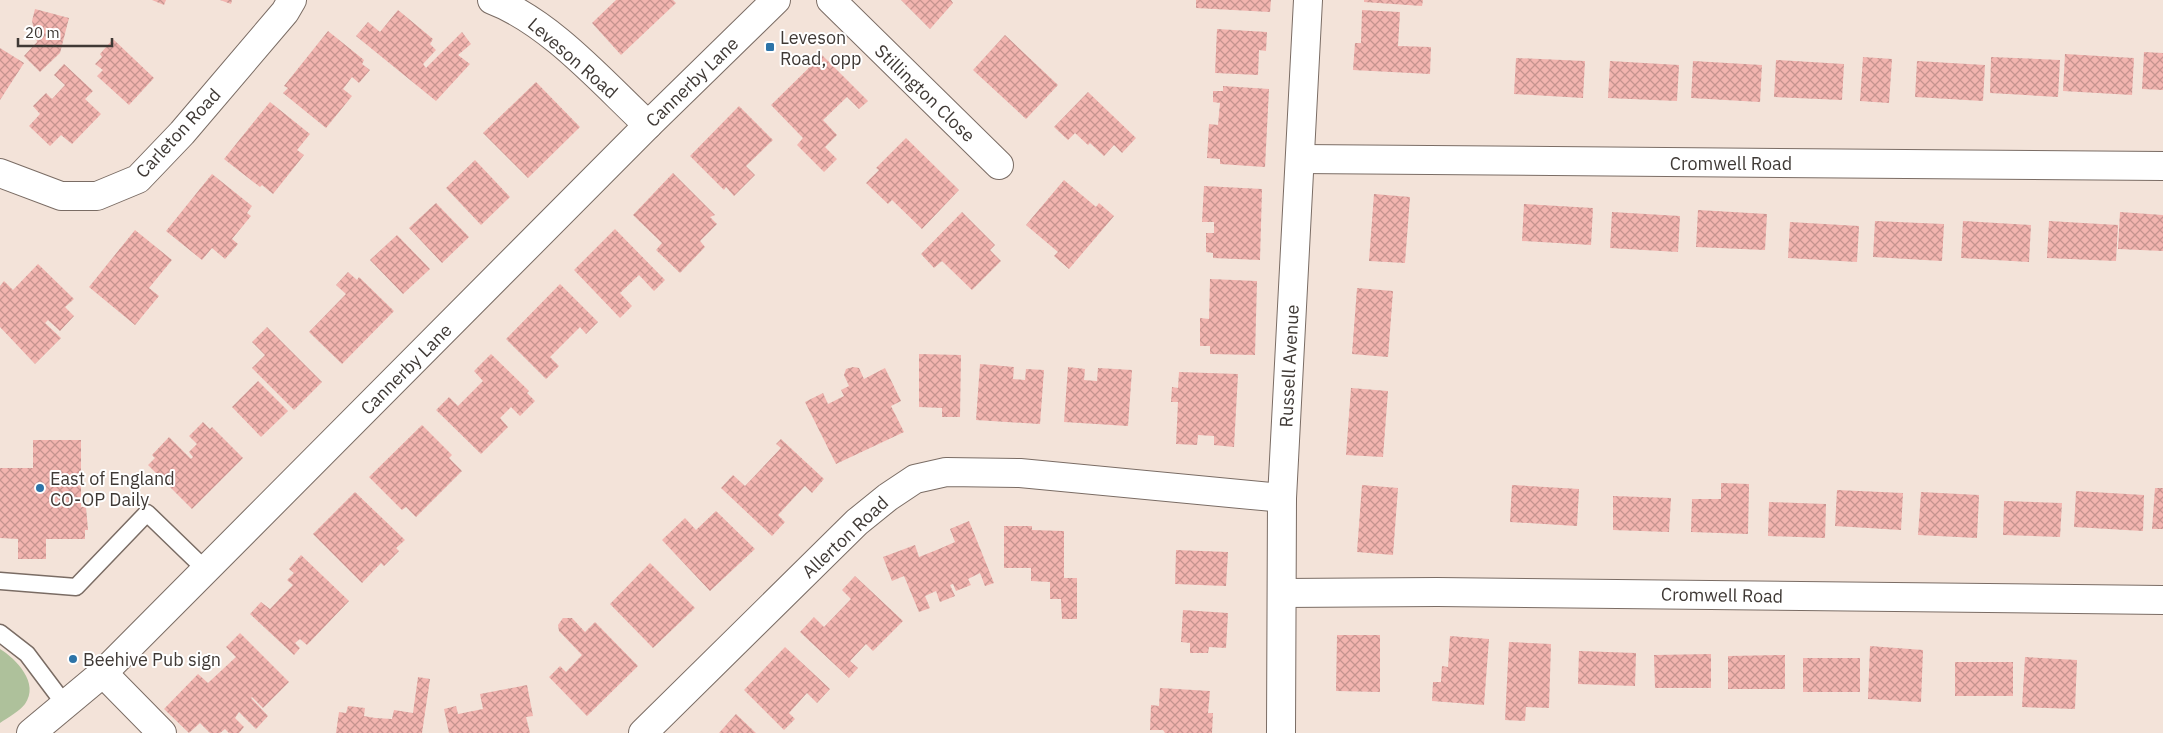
<svg xmlns="http://www.w3.org/2000/svg" width="2163" height="733" font-family="'IBM Plex Sans',sans-serif">
<style>
.grass{fill:#aec19b}
.building{fill:url(#building-cross-hatch)}
.lines{fill:none;stroke-linecap:round;stroke-linejoin:round}
.service-casing{stroke:#7a6c64;stroke-width:19}
.minor-casing{stroke:#7a6c64;stroke-width:30}
.service{stroke:#fff;stroke-width:16}
.minor{stroke:#fff;stroke-width:28}
.poi-dot{fill:#2d74a8;stroke:#fff;stroke-width:2}
.labels{text-anchor:middle;dominant-baseline:central;stroke-width:4;stroke-linejoin:round;paint-order:stroke}
.poi-label{font-size:18px;fill:#3f3935;stroke:#fff;text-anchor:start}
.street-label{font-size:18px;fill:#3f3935;stroke:#fff}
</style>
<defs>
<pattern id="building-cross-hatch" width="8" height="8" patternUnits="userSpaceOnUse" patternTransform="scale(1.25)"><rect width="8" height="8" fill="#f2b4af"/><path d="M0 0l8 8M0 8l8-8" fill="none" stroke="#c5938f"/></pattern>
</defs>
<rect width="100%" height="100%" fill="#f3e3d9"/>
<path class="grass" d="M0,649C16,659 40,683 25,704C20,711 7,718 0,723Z"/>
<g class="building">
<polygon points="152,0 166,0 164,5"/>
<polygon points="220,0 232,0 231,4"/>
<polygon points="616,0 673,0 676,3 621,55 592,23"/>
<polygon points="901,0 951,0 953,3 930,29"/>
<polygon points="1196,0 1271,0 1270,12 1196,8"/>
<polygon points="1364,0 1423,0 1422,6 1364,2"/>
<polygon points="35,9 69,18 60,53 40,72 24,56 37,42 32,21"/>
<polygon points="398,10 433,39 430,44 436,50 423,64 426,68 462,32 471,44 458,55 470,64 436,101 356,36 368,22 380,32"/>
<polygon points="1362,10 1400,12 1398,46 1431,47 1430,74 1353,70 1355,43 1361,43"/>
<polygon points="1217,29 1267,32 1266,51 1259,50 1258,75 1215,73"/>
<polygon points="328,31 364,60 362,64 370,70 359,83 352,77 343,89 352,96 326,128 283,93 288,88 284,86"/>
<polygon points="1005,35 1058,85 1026,119 973,70"/>
<polygon points="113,39 154,78 129,105 97,76 103,70 95,64 102,57 100,54"/>
<polygon points="0,48 24,63 0,100"/>
<polygon points="2144,52 2163,53 2163,90 2142,89"/>
<polygon points="2065,54 2134,58 2132,95 2063,91"/>
<polygon points="822,55 868,101 859,109 847,97 823,120 837,135 825,147 837,159 824,172 797,145 803,138 771,105"/>
<polygon points="1863,57 1892,59 1889,103 1860,101"/>
<polygon points="1991,57 2060,60 2058,97 1990,93"/>
<polygon points="1516,58 1585,61 1583,98 1514,94"/>
<polygon points="1776,60 1844,64 1842,100 1774,97"/>
<polygon points="1610,61 1679,65 1677,101 1608,98"/>
<polygon points="1693,61 1762,65 1760,102 1691,98"/>
<polygon points="1917,61 1985,65 1983,101 1915,97"/>
<polygon points="64,64 93,91 85,99 101,114 72,144 61,135 50,146 29,126 40,114 33,106 46,93 52,99 65,85 54,75"/>
<polygon points="536,82 580,127 528,178 483,133"/>
<polygon points="1223,86 1269,89 1265,167 1220,164 1220,159 1207,158 1209,124 1218,125 1220,103 1213,102 1213,91 1223,91"/>
<polygon points="1088,92 1136,138 1122,153 1114,145 1104,156 1090,143 1088,145 1075,133 1068,140 1054,127"/>
<polygon points="270,102 310,134 297,150 304,155 273,194 262,185 260,187 224,159"/>
<polygon points="739,106 773,140 746,166 755,175 734,196 726,187 724,190 690,156"/>
<polygon points="906,138 959,190 922,229 892,200 888,204 866,183 879,170 876,168"/>
<polygon points="475,160 510,197 481,225 446,188"/>
<polygon points="673,173 715,215 710,217 717,224 700,241 705,247 680,273 656,250 662,243 633,215"/>
<polygon points="212,174 252,206 247,213 251,216 232,239 238,244 225,259 212,248 202,260 166,231"/>
<polygon points="1064,180 1096,207 1099,203 1114,216 1069,269 1054,256 1058,252 1026,225"/>
<polygon points="1204,186 1262,189 1260,260 1213,258 1213,253 1206,252 1206,233 1214,233 1214,222 1202,222"/>
<polygon points="1374,194 1410,197 1405,263 1369,261"/>
<polygon points="436,203 469,237 442,263 409,228"/>
<polygon points="1524,204 1593,208 1591,245 1522,241"/>
<polygon points="1698,210 1767,214 1765,250 1696,247"/>
<polygon points="962,212 995,245 990,250 1001,261 972,290 942,261 934,268 921,254"/>
<polygon points="1612,212 1680,216 1678,252 1610,248"/>
<polygon points="2120,212 2163,215 2163,251 2118,249"/>
<polygon points="1875,221 1944,224 1942,261 1873,257"/>
<polygon points="1963,221 2031,225 2029,262 1961,258"/>
<polygon points="2049,221 2118,225 2116,261 2047,258"/>
<polygon points="1790,222 1859,226 1857,262 1788,258"/>
<polygon points="615,229 665,280 654,291 639,275 620,293 632,306 620,318 574,270"/>
<polygon points="135,230 172,260 149,288 159,296 135,325 89,287"/>
<polygon points="397,235 430,269 403,294 370,260"/>
<polygon points="38,264 74,299 65,307 74,316 60,331 48,320 45,323 61,338 35,364 0,327 0,286 4,281 13,290"/>
<polygon points="348,272 357,280 359,277 394,311 342,364 309,332 346,294 336,285"/>
<polygon points="1210,279 1257,281 1255,355 1210,354 1210,346 1200,346 1200,318 1209,319"/>
<polygon points="560,284 598,322 586,334 580,327 550,357 559,366 546,379 506,339"/>
<polygon points="1357,288 1393,291 1388,357 1352,354"/>
<polygon points="267,327 322,382 294,410 252,368 265,355 252,342"/>
<polygon points="491,354 529,391 527,393 535,401 520,416 511,407 500,418 508,427 481,454 436,410 449,397 458,406 483,381 474,371"/>
<polygon points="919,354 961,355 960,417 942,417 942,408 919,407"/>
<polygon points="980,364 1014,367 1013,379 1025,380 1026,369 1044,370 1040,424 976,420"/>
<polygon points="853,367 859,368 864,379 885,368 901,401 891,406 904,432 836,464 805,402 823,393 828,404 844,396 841,390 849,386 844,375 846,369"/>
<polygon points="1068,367 1085,369 1084,380 1097,381 1098,368 1132,370 1128,426 1064,422"/>
<polygon points="1179,372 1238,374 1234,447 1214,445 1214,436 1198,435 1197,445 1176,444 1178,402 1171,402 1172,387 1178,388"/>
<polygon points="258,381 288,411 261,437 232,407"/>
<polygon points="1351,388 1388,391 1383,457 1346,455"/>
<polygon points="203,422 210,429 212,427 243,458 192,509 148,465 155,458 152,455 169,437 191,459 193,457 189,452 197,444 189,436"/>
<polygon points="422,425 452,455 449,458 462,471 416,517 406,507 402,510 369,477"/>
<polygon points="781,439 824,479 812,493 805,486 778,515 785,522 772,536 721,488 733,475 745,486 781,448 776,444"/>
<polygon points="33,440 81,440 81,507 86,507 88,530 85,530 85,539 46,539 46,559 18,559 18,539 0,538 0,468 33,468"/>
<polygon points="1721,483 1749,484 1748,534 1691,532 1692,499 1721,499"/>
<polygon points="1362,485 1398,488 1393,555 1357,552"/>
<polygon points="1512,485 1579,489 1577,526 1510,522"/>
<polygon points="2155,488 2163,488 2163,529 2152,529"/>
<polygon points="1837,490 1903,493 1901,530 1835,526"/>
<polygon points="2076,491 2144,495 2143,531 2074,527"/>
<polygon points="355,492 405,540 396,548 399,551 384,566 381,563 362,583 313,534"/>
<polygon points="1921,492 1979,495 1977,538 1918,535"/>
<polygon points="1613,496 1671,498 1669,532 1613,530"/>
<polygon points="2004,501 2062,503 2060,537 2003,535"/>
<polygon points="1769,502 1826,504 1825,538 1768,536"/>
<polygon points="716,511 755,549 710,591 662,540 685,518 696,530"/>
<polygon points="969,521 994,583 985,586 980,573 968,579 971,585 956,591 953,584 950,585 955,596 940,602 936,591 925,596 930,608 919,612 904,576 892,581 883,557 915,545 919,557 939,549 955,542 950,529"/>
<polygon points="1004,526 1032,526 1032,530 1064,531 1064,578 1077,578 1077,619 1062,619 1061,599 1050,599 1050,582 1031,581 1031,568 1004,568"/>
<polygon points="1176,550 1228,552 1226,586 1175,584"/>
<polygon points="301,555 349,601 307,645 300,639 295,643 300,648 294,655 250,614 261,602 270,609 293,585 287,580 294,573 289,569"/>
<polygon points="650,563 695,608 653,648 610,604"/>
<polygon points="855,576 903,621 873,651 866,644 850,661 858,668 849,678 800,632 814,617 824,627 851,599 842,590"/>
<polygon points="1183,610 1228,613 1226,648 1209,647 1208,653 1190,653 1190,643 1181,642"/>
<polygon points="563,618 572,618 585,632 595,622 638,666 587,716 549,677 560,666 566,672 582,655 559,631 558,625"/>
<polygon points="240,633 289,682 263,708 252,697 251,698 268,716 256,729 239,712 235,718 244,727 239,733 229,733 225,729 220,733 210,733 200,723 189,733 164,709 198,674 208,683 236,657 226,647"/>
<polygon points="1337,635 1380,635 1380,692 1336,691"/>
<polygon points="1450,636 1489,639 1484,705 1432,701 1433,682 1441,682 1442,666 1448,667"/>
<polygon points="1509,642 1551,644 1549,708 1526,707 1525,721 1505,720"/>
<polygon points="1870,646 1923,650 1921,702 1868,699"/>
<polygon points="785,647 830,689 817,703 807,693 789,713 795,719 784,730 744,690"/>
<polygon points="1579,651 1636,653 1635,686 1578,684"/>
<polygon points="1711,654 1711,688 1655,688 1654,655"/>
<polygon points="1785,655 1785,689 1728,689 1728,656"/>
<polygon points="2025,657 2077,660 2075,709 2022,707"/>
<rect x="1803" y="658" width="57" height="34"/>
<rect x="1955" y="662" width="58" height="34"/>
<polygon points="418,677 430,679 422,733 336,733 339,712 346,713 348,706 365,708 364,716 375,718 392,719 394,710 413,713"/>
<polygon points="527,685 533,716 526,717 530,733 449,733 444,709 456,706 458,714 483,709 480,694"/>
<polygon points="1160,688 1210,691 1208,713 1213,713 1212,733 1165,733 1163,730 1150,730 1151,705 1159,706"/>
<polygon points="736,714 756,733 719,733"/>
</g>
<g class="lines">
<g class="service-casing">
<g id="service">
<polyline points="0,581 76,587 147,513 206,570"/>
<polyline points="0,633 27,654 66,706"/>
</g>
</g>
<g class="minor-casing">
<g id="minor">
<path d="M492,0C550,22 603,83 648,125"/>
<polyline points="831,0 999,165"/>
<polyline points="1300,159 2163,166"/>
<polyline points="0,173 61,196 97,196 138,179 182,133 285,12 292,0"/>
<polyline points="1282,593 1437,592 2163,600"/>
<polyline points="103,673 162,733"/>
<polyline points="31,733 103,673 648,125 776,0"/>
<polyline points="643,733 857,522 888,497 915,479 946,472 1020,473 1282,498"/>
<polyline points="1281,733 1282,498 1308,0"/>
</g>
</g>
<use href="#service" class="service"/>
<use href="#minor" class="minor"/>
</g>
<g class="poi-dot">
<rect x="765" y="42" width="10" height="10" rx="2.5"/>
<circle cx="40" cy="488" r="5"/>
<circle cx="73" cy="659" r="5"/>
</g>
<g class="labels">
<g class="poi-label">
<text x="780" y="37">Leveson<tspan x="780" dy="21">Road, opp</tspan></text>
<text x="50" y="478">East of England<tspan x="50" dy="21">CO-OP Daily</tspan></text>
<text x="83" y="659">Beehive Pub sign</text>
</g>
<g class="street-label">
<text transform="translate(573 58) rotate(41)">Leveson Road</text>
<text transform="translate(692 82) rotate(-44)">Cannerby Lane</text>
<text transform="translate(925 93) rotate(44)">Stillington Close</text>
<text transform="translate(178 133) rotate(-47)">Carleton Road</text>
<text x="1731" y="163">Cromwell Road</text>
<text transform="translate(1289 366) rotate(-87)">Russell Avenue</text>
<text transform="translate(406 369) rotate(-45)">Cannerby Lane</text>
<text transform="translate(845 537) rotate(-43)">Allerton Road</text>
<text transform="translate(1722 595) rotate(1)">Cromwell Road</text>
</g>
</g>
<path d="M18 38v8h94v-8" fill="none" stroke="#3f3935" stroke-width="2.5"/>
<text x="25" y="38" font-size="15" fill="#3f3935" stroke="#ffffff" stroke-width="4" paint-order="stroke">20 m</text>
</svg>
